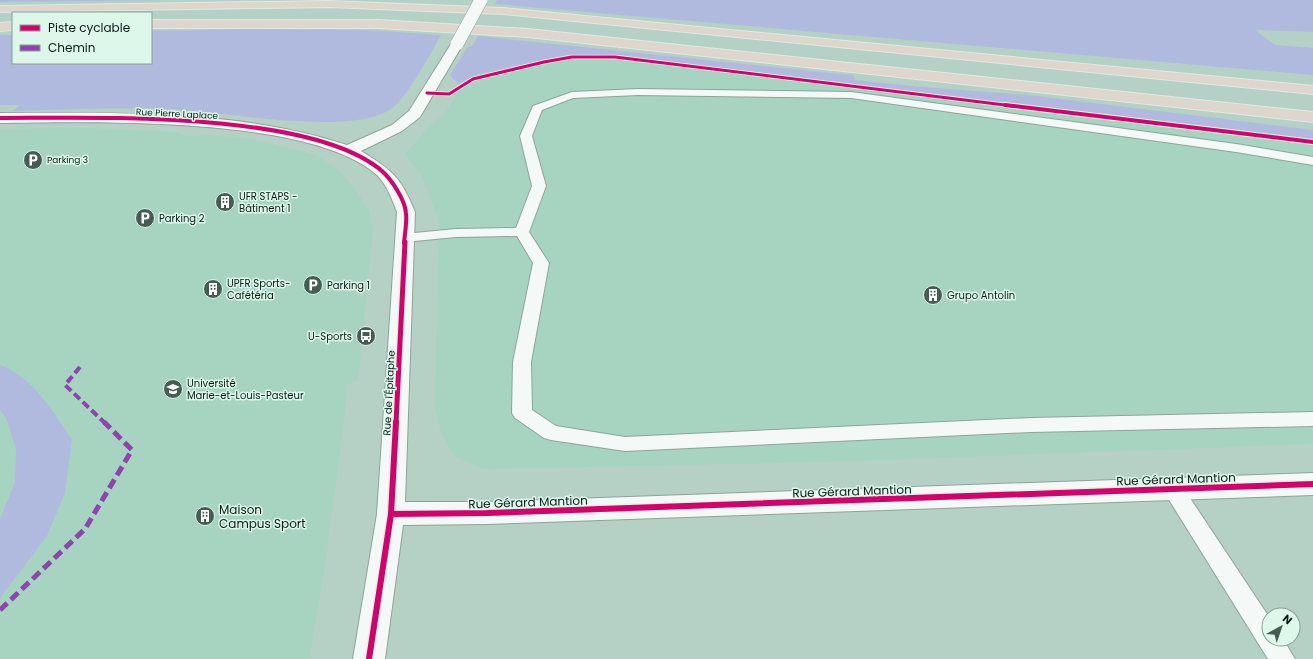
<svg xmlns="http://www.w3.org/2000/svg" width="1313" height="659" font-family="Poppins,sans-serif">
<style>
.built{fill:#a6d4c1}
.green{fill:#b0bade}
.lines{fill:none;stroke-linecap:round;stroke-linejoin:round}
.lane-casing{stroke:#8ea49b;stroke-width:2}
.street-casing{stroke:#8ea49b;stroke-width:2}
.highway-casing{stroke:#deeae5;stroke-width:2}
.lane{fill:#f4f8f6;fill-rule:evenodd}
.street{fill:#f4f8f6;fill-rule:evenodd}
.highway{fill:#ded5cd;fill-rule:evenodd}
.street-bridge-casing{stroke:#8ea49b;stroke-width:14;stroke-linecap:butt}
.street-bridge{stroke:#f4f8f6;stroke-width:13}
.quiet-far1{stroke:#8e44ad;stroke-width:4;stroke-dasharray:8 4;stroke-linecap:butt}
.quiet{stroke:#8e44ad;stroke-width:5;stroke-dasharray:10 5;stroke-linecap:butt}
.cycleway-far3-casing{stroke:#ddf7eb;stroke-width:4.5}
.cycleway-far2-casing{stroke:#ddf7eb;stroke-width:6}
.cycleway-far1-casing{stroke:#ddf7eb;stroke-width:8}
.cycleway-casing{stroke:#ddf7eb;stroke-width:9}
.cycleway-far3{stroke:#d6006c;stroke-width:3}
.cycleway-far2{stroke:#d6006c;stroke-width:4}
.cycleway-far1{stroke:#d6006c;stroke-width:5}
.cycleway{stroke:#d6006c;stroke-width:6}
.labels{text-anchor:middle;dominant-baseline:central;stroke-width:3;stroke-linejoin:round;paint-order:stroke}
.far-street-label{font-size:9px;fill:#091d15;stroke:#ddf7eb}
.far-poi-label{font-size:9px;fill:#091d15;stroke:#ddf7eb;text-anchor:start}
.poi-label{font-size:10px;fill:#091d15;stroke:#ddf7eb;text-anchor:start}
.street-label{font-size:10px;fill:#091d15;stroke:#ddf7eb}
.near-street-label{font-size:12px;fill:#091d15;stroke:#ddf7eb}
.near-poi-label{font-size:12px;fill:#091d15;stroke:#ddf7eb;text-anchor:start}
</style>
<rect width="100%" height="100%" fill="#b5d0c5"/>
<g class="built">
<polygon points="592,58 639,61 1313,144 1313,444 829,462 484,469 455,457 441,433 435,408 439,221 422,176 405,154 430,126 446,112 460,89 516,68 562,60"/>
<polygon points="87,128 180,132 180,135 195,137 203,135 248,138 317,155 339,171 355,189 369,211 373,230 358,381 348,384 346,395 345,414 324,572 309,659 0,659 0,129"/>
</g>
<g class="green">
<polygon points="0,0 166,0 0,2"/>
<polygon points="497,0 1313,0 1313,32 1255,30 1275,45 1313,48 1313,75 495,4"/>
<path d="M241,29L367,30L441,35C430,54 406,101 388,111C342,136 223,111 168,109C116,107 65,109 13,111L20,105H0V35H13V63H151V31Z"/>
<polygon points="478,36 851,75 854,76 855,80 922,87 1028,95 1313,130 1313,140 619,55 566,55 479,74 458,84 450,75 467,48 473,45"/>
<path d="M0,365C33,377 52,411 72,439L65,493L47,536L0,598V519L15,482L16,449L6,418L0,410Z"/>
</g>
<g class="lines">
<g class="lane-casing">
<g id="lane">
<polygon points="638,89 851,92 1236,144 1313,157 1313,165 1236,152 851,98 638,95 573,98 542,110 532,136 546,186 529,232 549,263 531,362 532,410 556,426 625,437 1031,418 1313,412 1313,426 1031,432 625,451 551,440 544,438 515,418 512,413 513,362 533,263 517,236 456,237 404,242 399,241 397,238 399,235 404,234 456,229 516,228 532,186 520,136 533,106 572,92"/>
<polygon points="1173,481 1180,483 1269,617 1269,639 1283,639 1295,659 1268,659 1166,495 1162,489 1166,483"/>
</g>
</g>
<g class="street-casing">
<path id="street" d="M457,40L463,44L420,117L402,131L361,151C392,170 401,177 415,212L405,502H487L1313,473V495L487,524L403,525L385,659H353L377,514L397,212C392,199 387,185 377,175C309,115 90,122 0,123V113C116,113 236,109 347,145L392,125L409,111L451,44Z"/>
</g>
<g class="highway-casing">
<g id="highway">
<polygon points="328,1 503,8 1313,86 1313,94 503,14 328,7 0,12 0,6"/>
<polygon points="151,20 379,20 528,29 1313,112 1313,122 528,37 379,28 151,28"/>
<polygon points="13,22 13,30 0,31 0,23"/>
</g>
</g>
<use href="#lane" class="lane"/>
<use href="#street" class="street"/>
<use href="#highway" class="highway"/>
<g class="street-bridge-casing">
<polyline id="street-bridge" points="457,44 481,0"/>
</g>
<use href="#street-bridge" class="street-bridge"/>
<polyline class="quiet-far1" points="80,367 65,385 105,423"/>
<polyline class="quiet" points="0,610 85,529 132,450 104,422"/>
<g class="cycleway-far3-casing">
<polyline id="cycleway-far3" points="427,93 449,94 473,79 544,62 572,57 615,57 1013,106"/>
</g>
<g class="cycleway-far2-casing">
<g id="cycleway-far2">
<polyline points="1005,105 1313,142"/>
<path d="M0,118C94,118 310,110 382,171C392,180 405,200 406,213C407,222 405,233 404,243"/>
</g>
</g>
<g class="cycleway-far1-casing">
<polyline id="cycleway-far1" points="396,423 405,242"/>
</g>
<g class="cycleway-casing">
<g id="cycleway">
<polyline points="391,514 487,513 1313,484"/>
<polyline points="369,659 391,514 396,422"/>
</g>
</g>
<use href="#cycleway-far3" class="cycleway-far3"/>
<use href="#cycleway-far2" class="cycleway-far2"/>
<use href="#cycleway-far1" class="cycleway-far1"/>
<use href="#cycleway" class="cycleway"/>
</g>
<defs>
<g id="parking-disc" transform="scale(1)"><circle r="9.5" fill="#455c53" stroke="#ddf7eb"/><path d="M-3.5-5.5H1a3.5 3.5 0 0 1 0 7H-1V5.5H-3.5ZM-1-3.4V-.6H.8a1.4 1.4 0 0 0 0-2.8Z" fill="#fff"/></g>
<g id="building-disc" transform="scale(1)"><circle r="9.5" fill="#455c53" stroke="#ddf7eb"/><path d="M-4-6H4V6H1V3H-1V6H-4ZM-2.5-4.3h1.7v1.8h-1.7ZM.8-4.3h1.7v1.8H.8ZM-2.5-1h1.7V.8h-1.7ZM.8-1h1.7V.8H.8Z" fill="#fff"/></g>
<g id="bus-disc" transform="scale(1)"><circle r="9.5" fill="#455c53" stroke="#ddf7eb"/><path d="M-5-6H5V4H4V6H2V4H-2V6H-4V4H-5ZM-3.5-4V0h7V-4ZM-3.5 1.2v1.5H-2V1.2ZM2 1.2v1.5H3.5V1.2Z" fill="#fff"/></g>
<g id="university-disc" transform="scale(1)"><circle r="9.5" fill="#455c53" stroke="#ddf7eb"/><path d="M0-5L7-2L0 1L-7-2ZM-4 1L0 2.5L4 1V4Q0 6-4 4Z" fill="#fff"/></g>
</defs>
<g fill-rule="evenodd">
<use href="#parking-disc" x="33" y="160"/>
<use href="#building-disc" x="225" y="202"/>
<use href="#parking-disc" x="145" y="218"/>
<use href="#parking-disc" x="313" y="285"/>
<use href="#building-disc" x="213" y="289"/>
<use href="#building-disc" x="933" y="295"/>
<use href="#bus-disc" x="366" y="336"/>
<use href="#university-disc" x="173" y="389"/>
<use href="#building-disc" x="205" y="516"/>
</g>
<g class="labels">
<g class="far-street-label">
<text transform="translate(177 114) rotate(3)">Rue Pierre Laplace</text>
</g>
<g class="far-poi-label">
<text x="47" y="160">Parking 3</text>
</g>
<g class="poi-label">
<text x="239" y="196">UFR STAPS -<tspan x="239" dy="12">Bâtiment 1</tspan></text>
<text x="159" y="218">Parking 2</text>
<text x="227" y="283">UPFR Sports-<tspan x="227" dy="12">Cafétéria</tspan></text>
<text x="327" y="285">Parking 1</text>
<text x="947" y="295">Grupo Antolin</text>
<text x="352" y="336" text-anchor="end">U-Sports</text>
<text x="187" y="383">Université<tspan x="187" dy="12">Marie-et-Louis-Pasteur</tspan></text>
</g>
<g class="street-label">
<text transform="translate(389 393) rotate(-87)">Rue de l'Épitaphe</text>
</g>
<g class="near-street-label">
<text transform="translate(1176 479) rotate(-2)">Rue Gérard Mantion</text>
<text transform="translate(852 491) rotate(-2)">Rue Gérard Mantion</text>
<text transform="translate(528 502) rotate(-2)">Rue Gérard Mantion</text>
</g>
<g class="near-poi-label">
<text x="219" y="509">Maison<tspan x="219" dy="14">Campus Sport</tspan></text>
</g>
</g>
<rect x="12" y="12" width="140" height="52" fill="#ddf7eb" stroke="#88a095"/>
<rect x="20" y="25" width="20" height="6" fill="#d6006c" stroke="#88a095"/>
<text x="48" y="32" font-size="12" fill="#091d15">Piste cyclable</text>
<rect x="20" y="45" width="20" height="6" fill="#8e44ad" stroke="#88a095"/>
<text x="48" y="52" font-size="12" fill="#091d15">Chemin</text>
<g transform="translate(1281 627) rotate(40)"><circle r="19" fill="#ddf7eb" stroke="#88a095"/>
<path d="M0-3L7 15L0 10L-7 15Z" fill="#455c53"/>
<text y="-6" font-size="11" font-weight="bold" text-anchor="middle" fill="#091d15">N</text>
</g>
</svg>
